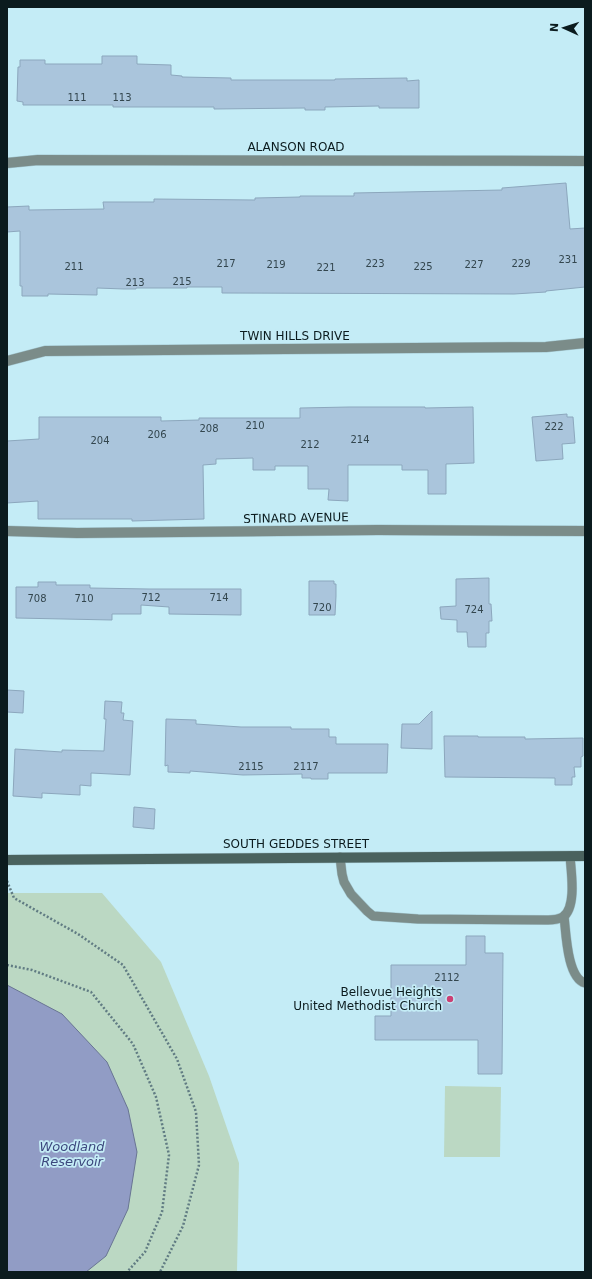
<svg xmlns="http://www.w3.org/2000/svg" width="592" height="1279" font-family="'DejaVu Sans',sans-serif">
<style>
.green{fill:#bbd8c3}
.water{fill:#919cc5;stroke:#697593}
.building{fill:#aac5dc;stroke:#8ca7bd}
.lines{fill:none;stroke-linecap:round;stroke-linejoin:round}
.service-casing{stroke:#a3c6cf;stroke-width:10}
.minor-casing{stroke:#a3c6cf;stroke-width:11}
.secondary-casing{stroke:#a3c6cf;stroke-width:11}
.path{stroke:#617c83;stroke-width:2.5;stroke-dasharray:2 2;stroke-linecap:butt}
.service{stroke:#7b8c89;stroke-width:9}
.minor{stroke:#7b8c89;stroke-width:10}
.secondary{stroke:#4a625e;stroke-width:10}
.poi-dot{fill:#cc4074;stroke:#c4ecf6;stroke-width:1.5}
.labels{text-anchor:middle;dominant-baseline:central;stroke-width:3.5;stroke-linejoin:round;paint-order:stroke}
.number-label{font-size:10px;fill:#33464e}
.street-label{font-size:12px;fill:#0b1b1e;stroke:#c4ecf6}
.poi-label{font-size:12px;fill:#0b1b1e;stroke:#c4ecf6;text-anchor:end}
.water-label{font-size:13px;font-style:italic;fill:#3c477d;stroke:#c4ecf6}
</style>
<rect width="100%" height="100%" fill="#c4ecf6"/>
<g class="green">
<polygon points="7,893 102,893 161,962 209,1076 239,1163 237,1272 7,1272"/>
<polygon points="445,1086 501,1087 500,1157 444,1157"/>
</g>
<polygon class="water" points="7,985 62,1014 107,1062 128,1109 137,1152 128,1209 106,1256 86,1272 7,1272"/>
<g class="building">
<polygon points="102,56 137,56 137,64 171,65 171,75 182,76 182,77 231,78 231,80 335,80 335,79 407,78 407,81 419,80 419,108 379,108 379,106 325,107 325,110 305,110 305,108 214,109 214,107 113,107 113,105 23,105 23,102 17,101 18,67 20,67 20,60 45,60 45,64 102,64"/>
<polygon points="566,183 570,229 585,228 585,287 546,291 546,292 514,294 222,293 222,287 187,287 187,288 136,288 136,289 124,289 97,288 97,295 48,294 48,296 22,296 22,286 20,286 20,231 7,232 7,207 29,206 29,210 104,209 103,202 154,202 154,199 255,200 255,198 300,197 300,196 354,196 354,193 502,190 502,188"/>
<polygon points="349,407 425,407 425,408 473,407 474,463 446,464 446,494 428,494 428,470 402,470 402,465 348,465 348,501 328,500 329,489 308,489 308,466 275,466 275,470 253,470 253,458 216,459 216,464 203,465 204,519 132,521 132,519 38,519 38,501 7,503 7,441 39,439 39,417 161,417 161,421 199,420 199,418 300,418 300,408"/>
<polygon points="567,414 567,417 573,417 575,443 562,444 563,459 536,461 532,417"/>
<polygon points="489,578 489,604 491,604 492,621 489,621 489,633 486,633 486,647 468,647 467,632 457,632 457,620 441,619 440,607 456,606 456,579"/>
<polygon points="309,581 334,581 334,584 336,584 336,596 335,615 309,615"/>
<polygon points="38,582 56,582 56,585 90,585 90,588 149,589 241,589 241,615 169,614 169,607 141,605 141,614 112,614 112,620 16,618 16,587 38,587"/>
<polygon points="7,690 24,691 23,713 7,712"/>
<polygon points="105,701 122,702 121,713 124,713 123,720 133,721 130,775 91,773 91,786 80,785 80,795 42,793 42,798 13,796 15,749 62,752 62,750 104,751 106,719 104,719"/>
<polygon points="432,711 432,749 401,748 402,724 419,724"/>
<polygon points="166,719 196,720 196,724 241,727 291,727 291,729 329,729 329,737 336,737 336,744 388,744 387,773 328,773 328,779 311,779 311,778 302,778 302,774 243,775 190,771 190,773 168,772 168,765 165,766"/>
<polygon points="444,736 478,736 478,737 525,737 525,739 583,738 583,756 581,757 581,767 574,767 575,777 572,777 572,785 555,785 555,778 445,777"/>
<polygon points="134,807 155,809 154,829 133,827"/>
<polygon points="466,936 485,936 485,953 503,953 502,1074 478,1074 478,1040 375,1040 375,1016 391,1016 391,965 466,965"/>
</g>
<g class="lines">
<g class="service-casing">
<g id="service">
<path d="M340,857L342,874L344,882L351,894L367,911L373,916L418,919L548,920C553,920 559,919 563,917C577,907 571,871 570,856"/>
<path d="M564,916C566,932 567,978 585,983"/>
</g>
</g>
<g class="minor-casing">
<g id="minor">
<polyline points="7,163 38,160 585,161"/>
<polyline points="7,361 45,351 546,347 585,343"/>
<polyline points="7,531 77,533 378,530 585,531"/>
</g>
</g>
<g class="secondary-casing">
<polyline id="secondary" points="7,860 585,856"/>
</g>
<g class="path">
<polyline points="7,881 14,898 78,934 123,965 177,1059 196,1112 199,1165 183,1226 160,1272"/>
<polyline points="7,965 32,970 91,992 133,1044 156,1097 169,1155 162,1212 145,1252 127,1272"/>
</g>
<use href="#service" class="service"/>
<use href="#minor" class="minor"/>
<use href="#secondary" class="secondary"/>
</g>
<circle class="poi-dot" cx="450" cy="999" r="4"/>
<g class="labels">
<g class="number-label">
<text x="77" y="97">111</text>
<text x="122" y="97">113</text>
<text x="568" y="259">231</text>
<text x="226" y="263">217</text>
<text x="375" y="263">223</text>
<text x="521" y="263">229</text>
<text x="276" y="264">219</text>
<text x="474" y="264">227</text>
<text x="74" y="266">211</text>
<text x="423" y="266">225</text>
<text x="326" y="267">221</text>
<text x="182" y="281">215</text>
<text x="135" y="282">213</text>
<text x="255" y="425">210</text>
<text x="554" y="426">222</text>
<text x="209" y="428">208</text>
<text x="157" y="434">206</text>
<text x="360" y="439">214</text>
<text x="100" y="440">204</text>
<text x="310" y="444">212</text>
<text x="151" y="597">712</text>
<text x="219" y="597">714</text>
<text x="37" y="598">708</text>
<text x="84" y="598">710</text>
<text x="322" y="607">720</text>
<text x="474" y="609">724</text>
<text x="251" y="766">2115</text>
<text x="306" y="766">2117</text>
<text x="447" y="977">2112</text>
</g>
<g class="street-label">
<text x="296" y="147">ALANSON ROAD</text>
<text x="295" y="336">TWIN HILLS DRIVE</text>
<text transform="translate(296 518) rotate(-1)">STINARD AVENUE</text>
<text x="296" y="844">SOUTH GEDDES STREET</text>
</g>
<g class="poi-label">
<text x="442" y="992">Bellevue Heights<tspan x="442" dy="14">United Methodist Church</tspan></text>
</g>
<g class="water-label">
<text x="72" y="1146">Woodland<tspan x="72" dy="15">Reservoir</tspan></text>
</g>
</g>
<rect width="592" height="1279" fill="none" stroke="#0b1b1e" stroke-width="16"/>
<g transform="translate(564 28) rotate(273)" stroke="#c4ecf6" stroke-width="3" paint-order="stroke">
<path d="M0-3L7 15L0 10L-7 15Z" fill="#0b1b1e"/>
<text y="-6" font-size="11" font-weight="bold" text-anchor="middle" fill="#0b1b1e">N</text>
</g>
</svg>
